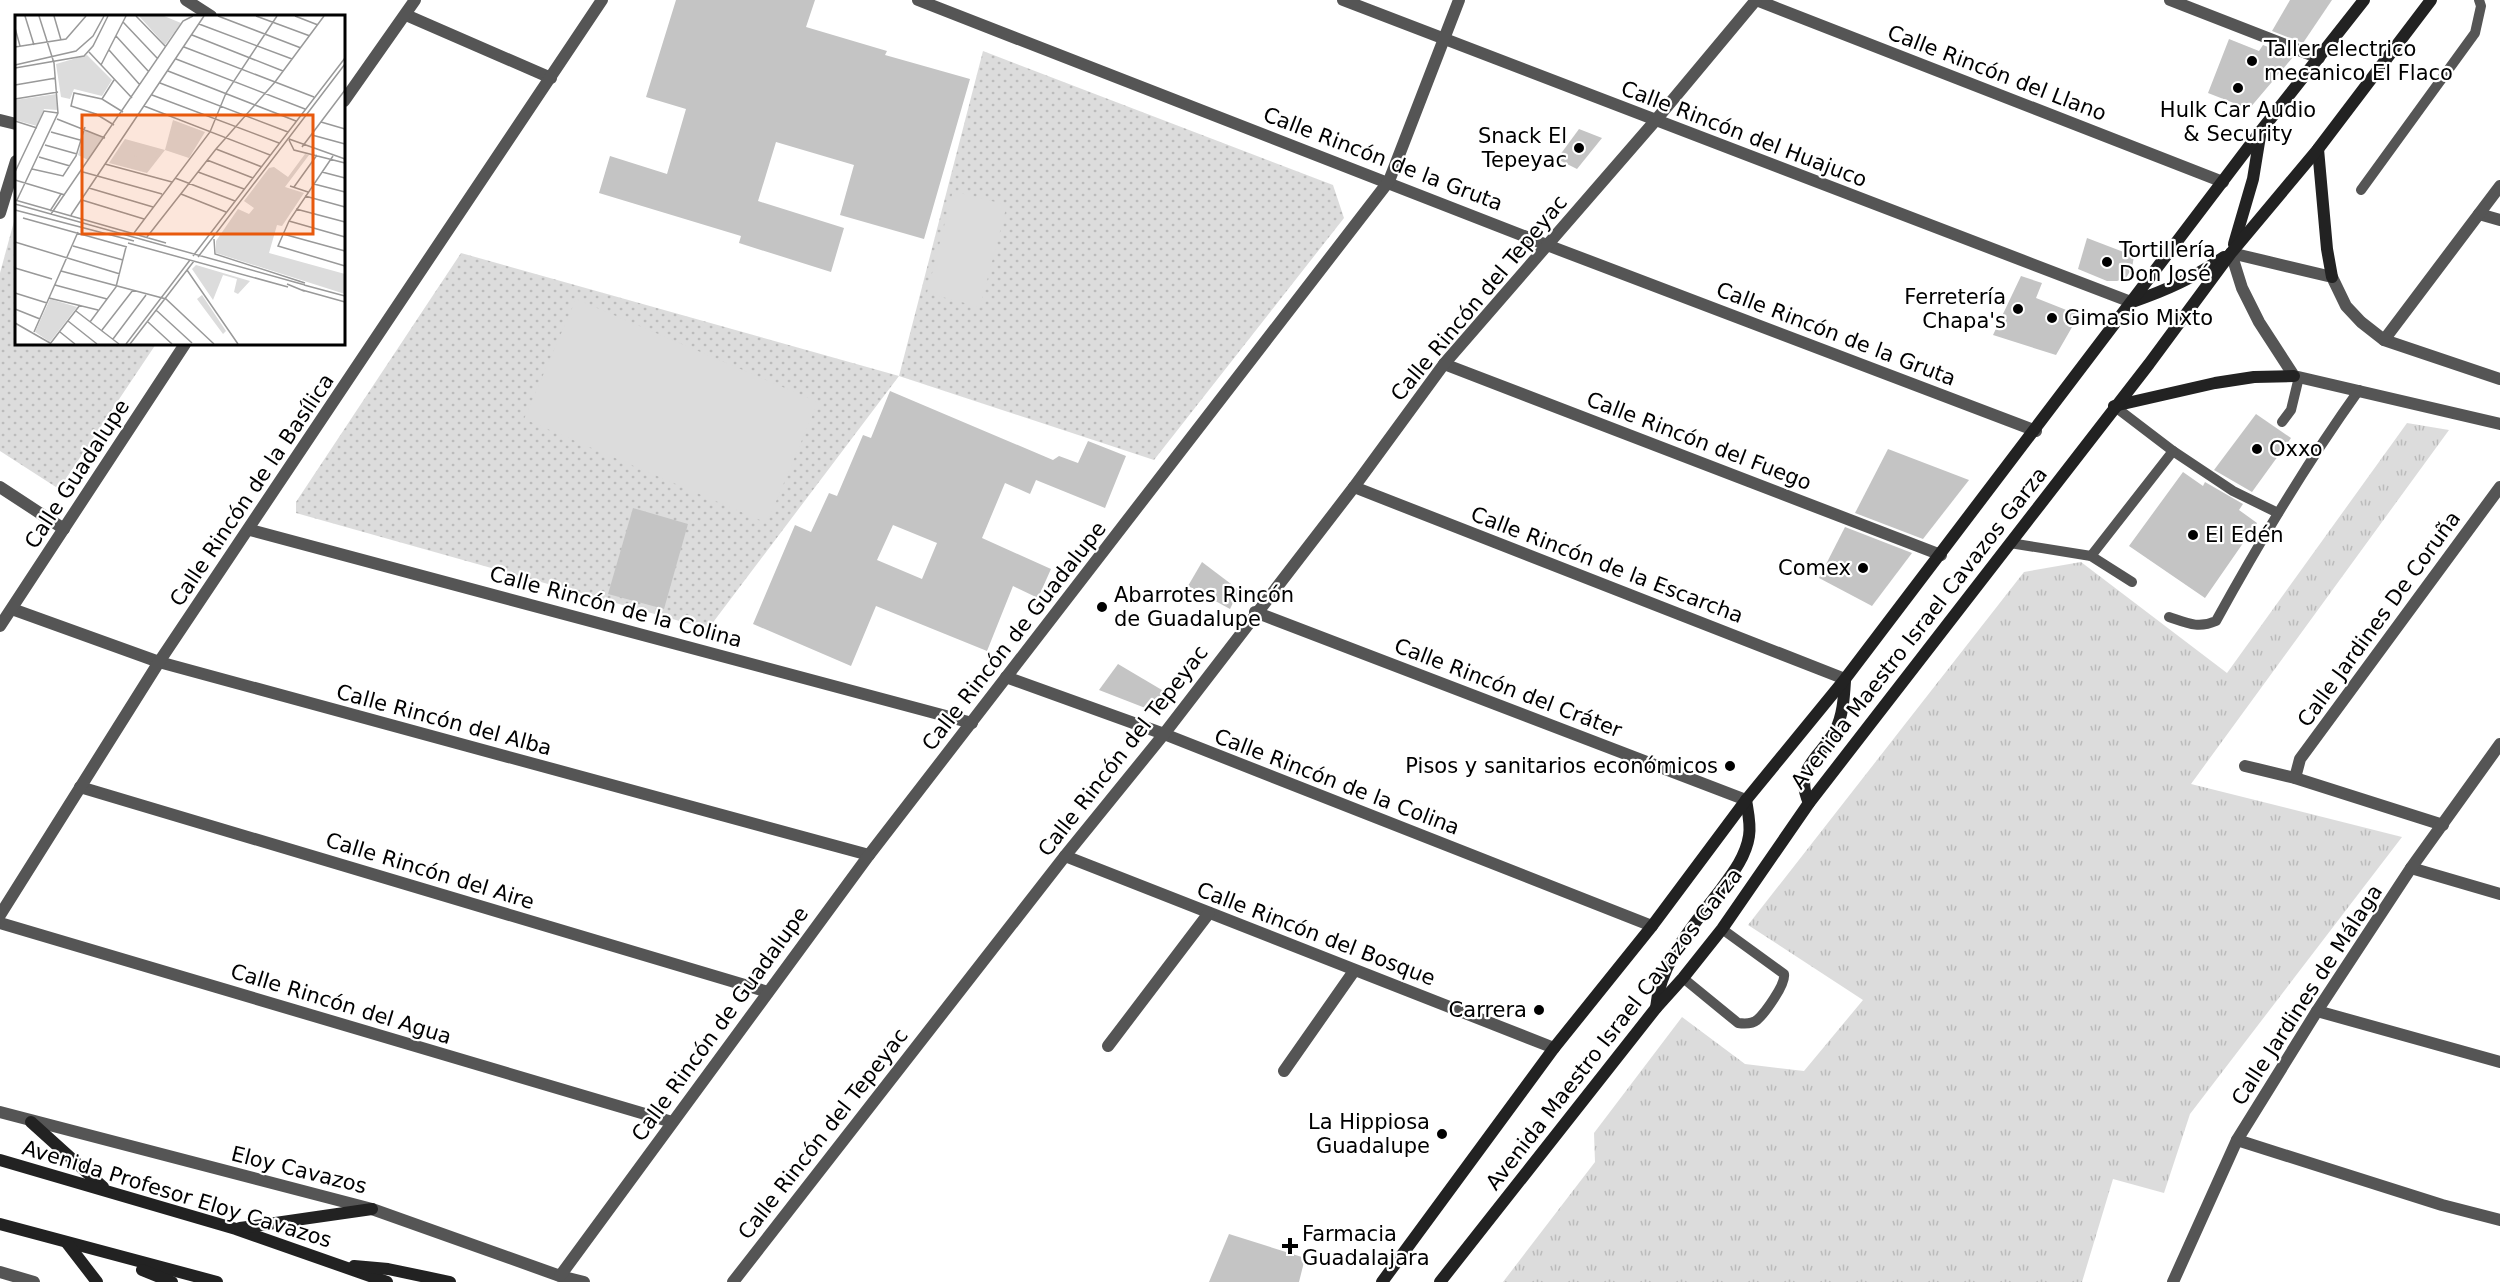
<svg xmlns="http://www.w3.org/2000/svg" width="2500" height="1282" font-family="'DejaVu Sans',sans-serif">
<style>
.grass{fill:url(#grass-tufts)}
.park{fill:url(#park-dots)}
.pitch{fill:#dcdcdc}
.building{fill:#c4c4c4;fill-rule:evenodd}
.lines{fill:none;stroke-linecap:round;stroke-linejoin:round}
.lane{stroke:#555;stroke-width:10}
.street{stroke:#555;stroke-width:12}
.secondary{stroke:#222;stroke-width:12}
.poi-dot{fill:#000;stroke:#fff;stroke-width:2}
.labels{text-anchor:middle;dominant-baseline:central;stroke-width:4.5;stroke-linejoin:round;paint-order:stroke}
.poi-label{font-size:21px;fill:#000;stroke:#fff;text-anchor:start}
.street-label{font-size:21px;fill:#000;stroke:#fff}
.inset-road{fill:none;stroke:#999;stroke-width:1.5}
.view{fill:#e8590c;fill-opacity:0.15;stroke:#e8590c;stroke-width:3}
.inset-edge{fill:none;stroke:#000;stroke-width:3}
</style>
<defs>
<pattern id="grass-tufts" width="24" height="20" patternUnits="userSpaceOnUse" patternTransform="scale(1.5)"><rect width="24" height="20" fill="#dcdcdc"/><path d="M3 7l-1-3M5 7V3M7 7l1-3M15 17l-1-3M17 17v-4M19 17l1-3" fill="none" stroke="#bbb"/></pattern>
<pattern id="park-dots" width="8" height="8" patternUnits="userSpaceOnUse" patternTransform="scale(1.5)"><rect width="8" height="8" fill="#dcdcdc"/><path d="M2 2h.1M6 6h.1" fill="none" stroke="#bbb" stroke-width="1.8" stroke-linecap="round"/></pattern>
</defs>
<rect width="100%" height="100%" fill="#fff"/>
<polygon class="grass" points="2407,423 2449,430 2191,784 2402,837 2190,1114 2164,1193 2113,1179 2082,1282 1503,1282 1595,1162 1594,1133 1682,1017 1745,1064 1804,1071 1863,1000 1748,925 2024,572 2081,562 2227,673"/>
<g class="park">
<polygon points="983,51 1333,185 1344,218 1154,460 899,376 708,629 296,513 296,502 461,253 899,376"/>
<polygon points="16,214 16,344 156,344 59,489 0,451 0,273"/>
</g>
<g class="pitch">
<polygon points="953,191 1007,205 980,307 927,293"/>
<polygon points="576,299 818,402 767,523 524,419"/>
</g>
<g class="building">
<polygon points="676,0 815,0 806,27 887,51 885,55 970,79 924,239 840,215 854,165 776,142 758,201 844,228 831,272 739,243 741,236 599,193 610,156 667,174 686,109 646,97"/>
<polygon points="2290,0 2332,0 2303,43 2272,31"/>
<polygon points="2229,39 2259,51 2263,45 2293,57 2249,109 2208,93"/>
<polygon points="1579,129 1602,138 1577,169 1557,159"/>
<polygon points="2087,238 2134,256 2132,268 2126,278 2117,281 2107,281 2078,269"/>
<polygon points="2021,276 2042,283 2036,298 2079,315 2056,355 1993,335"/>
<path d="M890,391L1053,460L1059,456L1078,463L1088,441L1126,456L1105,508L1036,480L1030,494L1005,483L982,538L1051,569L1038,598L1013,586L987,651L876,606L851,666L753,624L795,525L811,532L829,493L837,496L863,435L871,438ZM893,525L937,543L922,579L877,560Z"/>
<polygon points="2256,414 2291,438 2252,492 2214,470"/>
<polygon points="1888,449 1969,480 1923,539 1855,513"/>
<polygon points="2183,472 2203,486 2205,482 2243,504 2239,510 2257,523 2205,598 2129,546"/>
<polygon points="633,508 688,524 664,609 608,594"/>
<polygon points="1845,527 1912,553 1872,606 1819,578"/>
<polygon points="1202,562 1239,590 1230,609 1188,586"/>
<polygon points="1118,664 1167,693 1153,711 1099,690"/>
<polygon points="1229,1234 1305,1258 1299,1282 1209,1282"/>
</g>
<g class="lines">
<g class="lane">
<polyline points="2361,190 2475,33 2481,6 2479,0"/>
<polyline points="2114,406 2173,451 2233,491 2278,513"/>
<polyline points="2282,422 2291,410 2299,377"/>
<polyline points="2010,543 2091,556 2132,582"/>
<polyline points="2091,556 2173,451"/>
<path d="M2169,617C2187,623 2198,629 2216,621C2260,541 2306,464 2359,390"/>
<path d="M1683,978L1738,1023C1745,1024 1752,1024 1757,1020C1765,1013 1786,984 1784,974L1722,929"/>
</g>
<g class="street">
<polyline points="186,0 211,16"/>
<polyline points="918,0 1547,245 2036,431"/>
<polyline points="1343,0 2131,302"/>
<polyline points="1756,0 2223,182"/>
<polyline points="2170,0 2319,58"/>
<polyline points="406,15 551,78"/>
<polyline points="344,101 415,0"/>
<polyline points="0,120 16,124"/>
<polyline points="0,213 16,161"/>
<polyline points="2479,214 2500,220"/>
<polyline points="2231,253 2242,288 2259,322 2294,376 2500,424"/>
<polyline points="2231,253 2332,277 2346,306 2361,322 2384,340 2500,379"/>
<polyline points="2384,340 2500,186"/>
<polyline points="1444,364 1941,555"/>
<polyline points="0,487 64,529"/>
<polyline points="1354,487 1845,679"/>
<polyline points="250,530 972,723"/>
<polyline points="12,609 159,662 869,855"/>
<polyline points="1255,612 1746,800"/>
<polyline points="0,626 185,344"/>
<polyline points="1006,677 1164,734 1652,926"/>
<polyline points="2245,766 2295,778 2443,825"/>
<polyline points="2295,778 2300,759 2500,487"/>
<polyline points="80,787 768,992"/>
<polyline points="1065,856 1554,1048"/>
<polyline points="2411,868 2500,894"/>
<polyline points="0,915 159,662 602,0"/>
<polyline points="0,923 672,1122"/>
<polyline points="2317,1011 2500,1062"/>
<polyline points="1108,1046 1209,913"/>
<polyline points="1284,1071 1354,971"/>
<polyline points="0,1112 372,1209 560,1276 584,1282"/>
<polyline points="2237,1140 2442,1205 2500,1220"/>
<polyline points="0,1272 34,1282"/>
<polyline points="560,1276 869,855 1389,181 1459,0"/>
<polyline points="733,1282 1065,856 1164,734 1354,487 1444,364 1655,121 1756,0"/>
<polyline points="2173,1282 2237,1140 2317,1011 2411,868 2500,744"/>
</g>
<g class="secondary">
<polyline points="2318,149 2327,249 2332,277"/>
<polyline points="2234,244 2253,179 2260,136"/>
<path d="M2132,302C2167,290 2193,278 2224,257"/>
<polyline points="2114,406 2215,383 2254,377 2294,376"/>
<path d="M1809,803C1793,768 1820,758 1835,731C1843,716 1844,697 1845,681"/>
<path d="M1656,1008C1660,961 1694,925 1721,889C1733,873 1746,856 1749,836C1751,825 1748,812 1746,800"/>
<polyline points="31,1122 103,1187"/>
<polyline points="0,1160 236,1229 387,1282"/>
<polyline points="0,1224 217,1282"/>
<polyline points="240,1228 372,1209"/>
<polyline points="67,1243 97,1282"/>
<polyline points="354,1266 388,1269 450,1282"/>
<polyline points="142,1270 172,1282"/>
<polyline points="1382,1282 1554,1048 1652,926 1746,800 1845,679 2260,132 2364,0"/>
<polyline points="1440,1282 1656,1008 1683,978 1722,929 1809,803 2149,364 2231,253 2318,149 2431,0"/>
</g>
</g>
<g class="poi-dot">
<circle cx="2252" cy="61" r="6"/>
<circle cx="2238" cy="88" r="6"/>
<circle cx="1579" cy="148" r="6"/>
<circle cx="2107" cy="262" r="6"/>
<circle cx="2018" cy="309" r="6"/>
<circle cx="2052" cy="318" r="6"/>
<circle cx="2257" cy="449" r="6"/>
<circle cx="2193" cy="535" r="6"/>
<circle cx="1863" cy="568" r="6"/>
<circle cx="1102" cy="607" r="6"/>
<circle cx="1730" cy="766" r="6"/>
<circle cx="1539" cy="1010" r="6"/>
<circle cx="1442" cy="1134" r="6"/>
<path d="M1287 1237h6v6h6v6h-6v6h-6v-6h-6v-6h6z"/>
</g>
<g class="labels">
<g class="poi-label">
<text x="2264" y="49">Taller electrico<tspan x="2264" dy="24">mecanico El Flaco</tspan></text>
<text x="2238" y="110" text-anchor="middle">Hulk Car Audio<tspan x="2238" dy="24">&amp; Security</tspan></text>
<text x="1567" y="136" text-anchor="end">Snack El<tspan x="1567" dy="24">Tepeyac</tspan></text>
<text x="2119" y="250">Tortillería<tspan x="2119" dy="24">Don José</tspan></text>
<text x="2006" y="297" text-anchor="end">Ferretería<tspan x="2006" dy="24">Chapa's</tspan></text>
<text x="2064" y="318">Gimasio Mixto</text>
<text x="2269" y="449">Oxxo</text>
<text x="2205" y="535">El Edén</text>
<text x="1851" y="568" text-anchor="end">Comex</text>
<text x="1114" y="595">Abarrotes Rincón<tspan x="1114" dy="24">de Guadalupe</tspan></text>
<text x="1718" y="766" text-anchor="end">Pisos y sanitarios económicos</text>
<text x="1527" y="1010" text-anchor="end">Carrera</text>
<text x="1430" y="1122" text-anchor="end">La Hippiosa<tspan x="1430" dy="24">Guadalupe</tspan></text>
<text x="1302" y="1234">Farmacia<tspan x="1302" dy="24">Guadalajara</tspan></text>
</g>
<g class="street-label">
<text transform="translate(1997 73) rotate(21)">Calle Rincón del Llano</text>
<text transform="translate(1744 134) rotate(21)">Calle Rincón del Huajuco</text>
<text transform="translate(1383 159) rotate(21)">Calle Rincón de la Gruta</text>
<text transform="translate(1479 298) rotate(-50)">Calle Rincón del Tepeyac</text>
<text transform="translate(1836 334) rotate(21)">Calle Rincón de la Gruta</text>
<text transform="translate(1699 441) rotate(21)">Calle Rincón del Fuego</text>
<text transform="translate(77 474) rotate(-57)">Calle Guadalupe</text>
<text transform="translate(252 490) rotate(-56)">Calle Rincón de la Basílica</text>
<text transform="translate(1607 565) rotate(21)">Calle Rincón de la Escarcha</text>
<text transform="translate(616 607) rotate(15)">Calle Rincón de la Colina</text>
<text transform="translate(2379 619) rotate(-54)">Calle Jardines De Coruña</text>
<text transform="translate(1919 628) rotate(-52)">Avenida Maestro Israel Cavazos Garza</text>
<text transform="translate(1014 636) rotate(-52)">Calle Rincón de Guadalupe</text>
<text transform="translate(1508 688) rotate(21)">Calle Rincón del Cráter</text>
<text transform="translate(444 720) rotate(15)">Calle Rincón del Alba</text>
<text transform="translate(1123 751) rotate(-52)">Calle Rincón del Tepeyac</text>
<text transform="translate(1337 782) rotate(21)">Calle Rincón de la Colina</text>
<text transform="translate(430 871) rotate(17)">Calle Rincón del Aire</text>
<text transform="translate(1316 934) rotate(21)">Calle Rincón del Bosque</text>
<text transform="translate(2307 995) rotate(-57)">Calle Jardines de Málaga</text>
<text transform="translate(341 1004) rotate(17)">Calle Rincón del Agua</text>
<text transform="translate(720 1024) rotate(-54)">Calle Rincón de Guadalupe</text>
<text transform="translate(1614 1029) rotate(-52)">Avenida Maestro Israel Cavazos Garza</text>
<text transform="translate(823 1134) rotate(-52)">Calle Rincón del Tepeyac</text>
<text transform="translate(299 1170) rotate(14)">Eloy Cavazos</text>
<text transform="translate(177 1194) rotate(17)">Avenida Profesor Eloy Cavazos</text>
</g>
</g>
<g transform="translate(15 15)">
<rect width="330" height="330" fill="#fff"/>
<path d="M290,139L294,140L270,172L289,178L267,211L262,210L254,238L330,259V279L201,238V226L223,194L234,199L239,193L229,186L254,153L259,152L273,162ZM181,250L235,266L223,279L219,277L222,264L208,260L198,285L177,254ZM187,280L211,316L208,319L182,284Z" fill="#dcdcdc"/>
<path d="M124,1H149L166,8L150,30ZM72,40L97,65L87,81L59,74L55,84L46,82L41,49ZM42,79V95L29,94L22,111L0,105V85ZM158,105L190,117L174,143L150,135L132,158L94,148L110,124L150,135ZM70,114L88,123L73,145L63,140ZM35,284L62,292L35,327L20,317Z" fill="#dcdcdc"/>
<path d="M120,128L143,137L138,149L115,139Z" fill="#dcdcdc"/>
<path class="inset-road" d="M10,1L19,30M39,1L46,25M121,1L151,32M203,1L286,33M241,1L295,21M280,1L303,10M108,7L143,44M184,9L277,44M0,13L5,31M177,20L268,56M101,21L134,57M0,32L51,24L71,1M169,32L299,82M94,35L125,70M74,37L117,83M161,44L290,94M0,50L61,36L78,21L89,1M86,50L111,1M0,53L69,41L78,31L93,1M153,56L281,106M145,68L273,117M0,70L41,63M137,80L264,128M0,84L43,77M87,84L99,65M129,91L255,140M42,104L90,123M0,106L22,113M306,107L330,114M99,110L81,99L56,91L59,78L87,84L108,97M36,117L65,125M297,120L330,129M274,124L330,144M274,125L279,135L330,148M30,130L62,139M287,132L330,75M201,134L247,152M318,141L274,206L263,231L330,251M24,142L55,151M192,145L238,163M90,149L157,167M17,154L48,161L61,141L70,112M0,157L29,96L43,98M68,157L147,179M183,157L229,174M307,157L330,163M160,163L220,186M0,165L50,180M299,169L330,177M275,171L293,177M279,172L302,140M74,173L138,192M166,179L211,197M290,181L330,192M0,185L151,228M2,185L43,98L39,48L24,1M67,185L129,204M0,189L290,270M281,194L330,207M0,195L119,226M35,196L46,179M36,199L168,6L178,1M56,200L189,1M8,203L112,232M274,206L330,222M119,218L195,117L211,78L262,1M268,219L330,236M132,222L201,134L260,67L309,1M199,224L200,239L290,268M0,227L105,259M113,228L273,272M58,231L108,245M178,241L330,43M183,242L330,49M0,253L37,264M172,255L223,329M46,256L151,284L199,329M272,269L289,276M40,270L92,284M289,270L330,281M287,275L330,287M0,278L32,288M34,283L83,295M0,294L25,304M141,295L177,328M61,296L104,329M53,306L82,329M75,307L101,272L111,232M133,307L157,329M0,308L35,328M87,315L118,275M19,317L63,217M45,317L60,329M98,324L131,280M35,329L65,290M111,329L175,245M115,329L179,246"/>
<path class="view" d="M67,100H298V219H67Z"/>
<rect width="330" height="330" class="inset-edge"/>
</g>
</svg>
